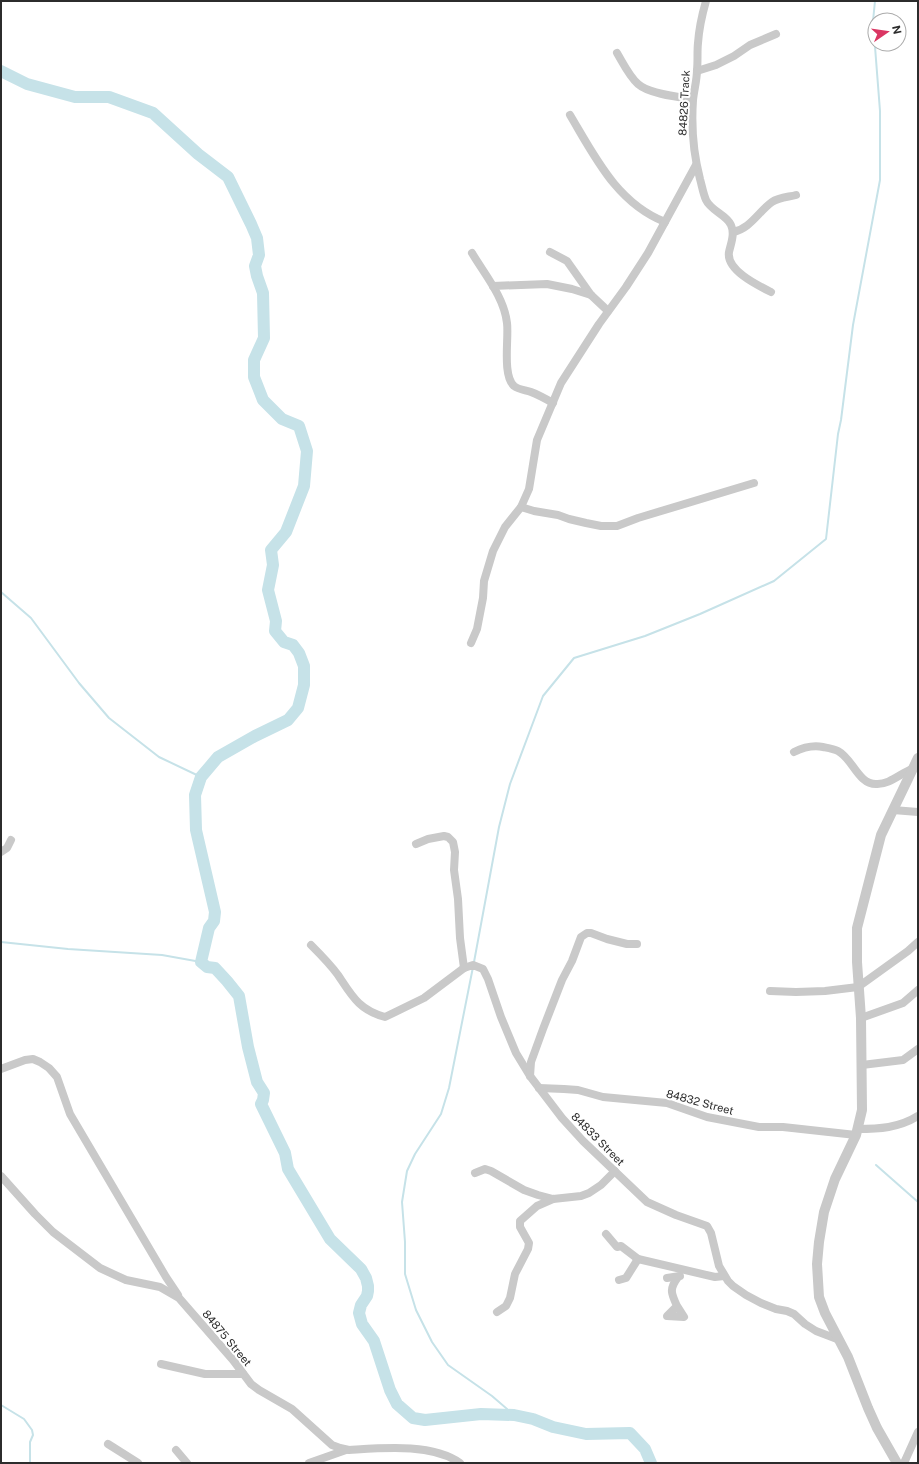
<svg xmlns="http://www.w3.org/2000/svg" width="919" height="1464" font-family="'Public Sans',sans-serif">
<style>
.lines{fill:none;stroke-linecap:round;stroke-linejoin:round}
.stream{stroke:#c6e2e8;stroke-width:2}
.river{stroke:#c6e2e8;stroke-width:12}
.minor{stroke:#c9c9c9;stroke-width:8}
.tertiary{stroke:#c9c9c9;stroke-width:10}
.labels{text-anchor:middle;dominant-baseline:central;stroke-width:4;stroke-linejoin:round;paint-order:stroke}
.street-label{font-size:11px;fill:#2c2c2c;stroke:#fff}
</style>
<rect width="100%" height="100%" fill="#fff"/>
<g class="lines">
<g class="stream">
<polyline points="1,592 31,618 79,683 109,718 159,757 201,777"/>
<polyline points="1,942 68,949 162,955 201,962"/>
<polyline points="474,962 499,827 510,784 543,696 574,658 645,636 700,614 774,581 826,539 838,434 841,420 853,325 880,180 880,111 873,21 875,1"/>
<polyline points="473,967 449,1088 441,1114 415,1154 407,1171 402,1202 405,1242 405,1274 416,1310 432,1342 448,1365 492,1396 514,1415"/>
<polyline points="876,1165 918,1202"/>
<polyline points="1,1405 24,1419 32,1430 33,1435 30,1442 30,1463"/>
</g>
<polyline class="river" points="1,71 27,84 75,97 109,97 153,113 198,154 228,177 251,224 257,238 259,255 255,266 257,276 263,293 264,338 254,360 254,377 263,400 282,419 299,426 307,451 304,486 286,532 271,550 273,565 268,590 276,621 275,631 284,642 293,645 299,653 304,666 304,685 298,708 288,720 255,736 218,757 201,777 195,795 196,830 215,912 214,921 209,928 201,962 207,967 215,968 227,981 239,996 248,1047 257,1082 264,1093 263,1100 261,1104 285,1153 288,1169 330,1239 361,1269 366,1278 368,1286 368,1291 367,1296 361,1305 359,1313 362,1324 374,1341 390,1390 397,1404 413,1418 425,1420 481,1414 514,1415 533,1419 553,1427 586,1434 630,1433 645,1449 651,1463"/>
<g class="minor">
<path d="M706,1C702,15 699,29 698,43C697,52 698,61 697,70C697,80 694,90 693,100C691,129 693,152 700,179C702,186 703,193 706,200C711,211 727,215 731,225C735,234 731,243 729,252C726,270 757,285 771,292"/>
<path d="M617,53C623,63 629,76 638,84C649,94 679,97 693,99"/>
<polyline points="697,71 716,65 734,56 750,45 776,34"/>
<path d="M570,115C595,157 617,203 665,222"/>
<path d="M733,232C750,229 759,211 772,202C779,197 789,197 796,195"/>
<polyline points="550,252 567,261 591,295 608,311"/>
<path d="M472,253C485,275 504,297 507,323C509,338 502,375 514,386C519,390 526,390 531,392C539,395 546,399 553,403"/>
<polyline points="493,286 547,284 572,289 591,295"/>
<polyline points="521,507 534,511 558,515 569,519 586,523 601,526 617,526 638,518 754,483"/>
<polyline points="471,643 477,629 483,598 484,581 493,551 505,527 521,507 529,489 537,440 561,383 599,324 626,287 648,253 696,165"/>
<path d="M794,752C804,747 812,745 823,747C828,748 834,749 838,751C853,759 858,784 876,784C889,785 901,773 912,769"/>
<polyline points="893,810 918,812"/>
<polyline points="416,844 428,839 444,836 448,837 453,842 455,852 454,870 458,899 460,938 464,968"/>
<polyline points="1,852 7,848 11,840"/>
<path d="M311,945C320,954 330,964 338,975C352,996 359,1010 385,1017L424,998L464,968L473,965L483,969L488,979L501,1017L516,1053L530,1076L562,1118L583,1141L647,1202L676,1215L707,1226L711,1233L719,1266L728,1281L733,1286L746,1295L761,1303L776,1309L787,1311L794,1314L805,1324L816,1331L837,1339"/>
<polyline points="770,991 796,992 825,991 858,987 908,951 918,942"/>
<polyline points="861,1018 903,1003 918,990"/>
<polyline points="862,1065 903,1060 918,1049"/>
<polyline points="1,1069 25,1060 33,1059 40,1062 49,1068 57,1077 70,1114 166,1277 178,1295"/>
<polyline points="530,1076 531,1062 543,1029 562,980 572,961 581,937 587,933 591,933 607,939 627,944 637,944"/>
<polyline points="539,1088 564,1089 578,1090 603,1097 667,1103 707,1117 759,1127 783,1127 856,1135"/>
<path d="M857,1129C879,1129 899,1128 918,1116"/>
<polyline points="475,1173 485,1169 491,1171 524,1190 538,1195 553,1199 581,1196 589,1193 601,1185 615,1171"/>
<path d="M1,1176L35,1214L53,1232L100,1268L126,1280L160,1287L179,1298L233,1360L251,1384L259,1390L292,1409L332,1445L340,1448L349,1450C382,1448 432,1443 460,1463"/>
<polyline points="606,1234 617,1247 621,1246 638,1259 715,1277 724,1276"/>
<polyline points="667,1278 680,1276"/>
<polyline points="619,1280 626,1278 638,1259"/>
<path d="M677,1306L684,1317L667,1316L677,1306C671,1293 669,1289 678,1277"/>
<polyline points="497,1312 506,1306 510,1298 515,1274 528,1249 529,1243 520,1227 520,1221 537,1206 553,1199"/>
<polyline points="161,1364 205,1374 243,1374"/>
<polyline points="108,1444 138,1463"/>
<polyline points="176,1450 187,1463"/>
<polyline points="309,1463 346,1450"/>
<polyline points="904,1463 918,1432"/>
</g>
<polyline class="tertiary" points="897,1463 877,1428 868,1408 848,1357 825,1313 819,1297 817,1264 819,1242 824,1212 835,1179 856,1135 862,1110 861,1018 857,962 857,928 881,835 918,758"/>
</g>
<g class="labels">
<g class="street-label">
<text transform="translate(684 103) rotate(-87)">84826 Track</text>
<text transform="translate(700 1102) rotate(15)">84832 Street</text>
<text transform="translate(598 1139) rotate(45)">84833 Street</text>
<text transform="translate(227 1338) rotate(50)">84875 Street</text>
</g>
</g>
<rect width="919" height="1464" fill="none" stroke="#2c2c2c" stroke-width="4"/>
<g transform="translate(887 32) rotate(77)"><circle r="19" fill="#ffffff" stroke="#ababab"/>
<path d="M0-3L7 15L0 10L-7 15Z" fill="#da3663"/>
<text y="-6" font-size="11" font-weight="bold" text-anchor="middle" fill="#2c2c2c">N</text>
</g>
</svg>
